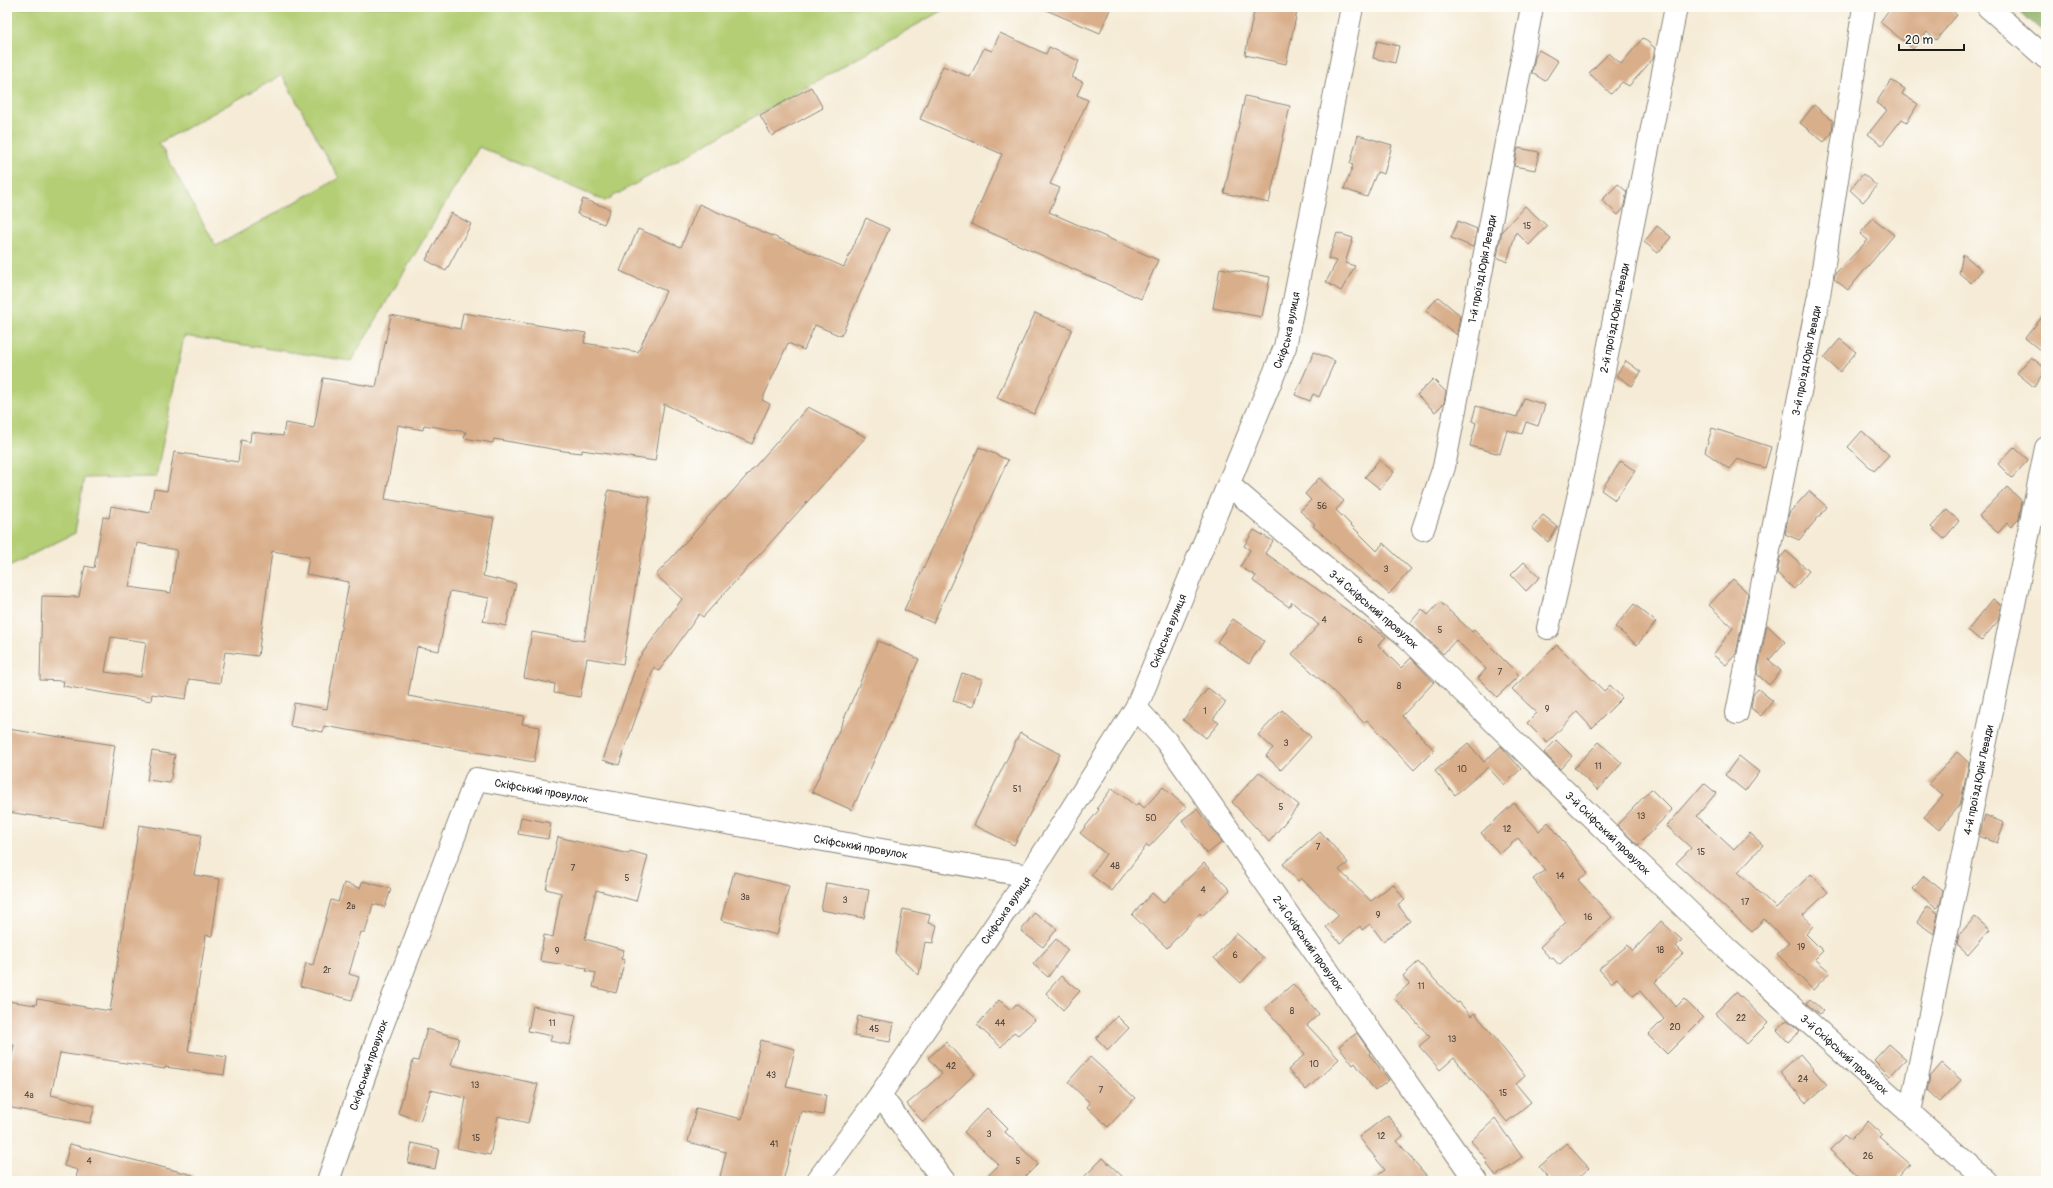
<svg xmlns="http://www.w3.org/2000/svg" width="2053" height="1188" font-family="Pangolin,sans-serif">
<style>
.green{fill:#b3ce74;stroke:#687548;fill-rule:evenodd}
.forest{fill:#8eb166;stroke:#556641}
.building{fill:#d9ae8a;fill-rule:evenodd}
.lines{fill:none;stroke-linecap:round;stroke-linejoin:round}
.minor-casing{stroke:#888479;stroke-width:24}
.minor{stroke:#fff;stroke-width:22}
.labels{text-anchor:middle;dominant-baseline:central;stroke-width:3;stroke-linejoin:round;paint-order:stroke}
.number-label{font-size:9px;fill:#4b4038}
.street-label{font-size:11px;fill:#1c1c1c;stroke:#fdfcf7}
</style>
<rect width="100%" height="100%" fill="#fdfcf7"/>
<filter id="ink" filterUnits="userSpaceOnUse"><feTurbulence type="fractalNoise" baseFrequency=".025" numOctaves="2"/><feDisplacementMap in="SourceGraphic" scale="8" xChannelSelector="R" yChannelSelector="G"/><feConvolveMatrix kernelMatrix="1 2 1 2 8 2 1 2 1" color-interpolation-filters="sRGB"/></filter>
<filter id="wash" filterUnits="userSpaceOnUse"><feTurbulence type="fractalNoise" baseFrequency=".012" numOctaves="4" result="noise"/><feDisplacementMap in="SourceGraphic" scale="16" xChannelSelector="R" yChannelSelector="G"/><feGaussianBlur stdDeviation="0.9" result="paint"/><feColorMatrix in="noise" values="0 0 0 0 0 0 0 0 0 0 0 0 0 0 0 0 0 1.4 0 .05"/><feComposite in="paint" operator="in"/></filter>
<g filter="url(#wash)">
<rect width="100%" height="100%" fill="#f5ebd6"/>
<path class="green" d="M7,7H948L605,201L479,147L351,361L184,336L156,477L84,478L75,533L7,567ZM282,75L339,178L216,246L159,143Z"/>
<polygon class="forest" points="2014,7 2046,7 2046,34"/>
<g id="blocks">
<g class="building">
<polygon points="1039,7 1111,7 1100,33"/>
<polygon points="1255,7 1298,7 1286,64 1245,55"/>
<polygon points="1891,7 1948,7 1957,15 1936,40 1927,32 1913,49 1880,22"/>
<polygon points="1000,33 1046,54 1049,47 1079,61 1072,77 1083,82 1077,95 1088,100 1050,184 1060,188 1049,212 1158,260 1141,299 971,224 1002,154 920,119 943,66 970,77 984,48 992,51"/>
<polygon points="1643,38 1655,48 1653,59 1629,86 1622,82 1611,94 1589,73 1609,53 1621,64"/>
<polygon points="1377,41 1399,46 1395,63 1373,58"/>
<polygon points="1539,50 1558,61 1545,81 1532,73 1535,57"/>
<polygon points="1891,80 1905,89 1902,94 1918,104 1907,122 1902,119 1882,145 1868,134 1887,110 1876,103"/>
<polygon points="811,87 823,108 772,136 760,115"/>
<polygon points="1245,96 1290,106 1269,203 1224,193"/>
<polygon points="1814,105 1833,121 1832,133 1824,142 1800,123"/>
<polygon points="1358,135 1392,145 1384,174 1377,172 1367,197 1344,189 1353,165 1350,164"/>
<polygon points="1518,148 1539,152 1535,170 1514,166"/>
<polygon points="1863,174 1877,186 1863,202 1850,190"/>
<polygon points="1618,184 1627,192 1623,209 1618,215 1602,200"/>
<polygon points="583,199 610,209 604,224 577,214"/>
<path d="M699,204L844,267L866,218L889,229L841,336L815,325L804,350L788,343L762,400L770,404L752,444L664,404L655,461L582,450V453L564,451L494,439L493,443L464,438L466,432L424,425L423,430L398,425L385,499L494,518L483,576L516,584L506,626L483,621L489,598L450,591L439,651L417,647L408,696L524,716L522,724L540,727L534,762L324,726L323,732L290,726L294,703L327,709L349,582L306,574L309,557L272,551L258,656L225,652L220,683L189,679L186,699L152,694L151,701L63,686L64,681L40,680L42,596L79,597L85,566L94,568L103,517L109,518L111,506L150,513L154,489L167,491L174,452L238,462L241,440L250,442L251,432L283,436L285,423L314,428L323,378L376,387L391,315L460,329L463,313L586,333L584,343L638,352L666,291L620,271L638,229L681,247ZM137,543L177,550L171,593L129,587ZM111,637L146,642L141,677L105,672Z"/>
<polygon points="1525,206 1547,226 1529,245 1516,232 1507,262 1497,257 1502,231"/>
<polygon points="451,213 471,224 446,271 426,260"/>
<polygon points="1873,218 1894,235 1848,290 1834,279 1835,274 1868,240 1860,234"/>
<polygon points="1458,221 1477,229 1473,247 1451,238"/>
<polygon points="1657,226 1671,237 1658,253 1644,242"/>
<polygon points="1337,233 1353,238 1345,263 1355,266 1341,291 1326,282 1337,261 1328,259"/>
<polygon points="1963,254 1982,270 1971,283 1959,273"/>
<polygon points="1220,268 1270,277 1262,317 1213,308"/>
<polygon points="1438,297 1460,315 1457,335 1426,311"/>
<polygon points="2046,312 2046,355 2025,338"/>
<polygon points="1035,313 1072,329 1034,414 997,398"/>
<polygon points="1840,339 1856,352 1840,372 1824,358"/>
<polygon points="1314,352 1335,361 1319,397 1313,394 1310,401 1295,395"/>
<polygon points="2031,357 2046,369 2034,387 2017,373"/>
<polygon points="1626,361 1641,372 1632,386 1616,375"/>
<polygon points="1433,379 1446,392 1444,403 1435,412 1417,395"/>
<polygon points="1524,398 1545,405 1538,426 1526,422 1522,434 1507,430 1500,454 1470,446 1476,423 1472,421 1476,406 1517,417"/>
<polygon points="808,407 866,437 703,617 699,614 659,671 654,667 619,765 603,760 639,658 682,599 656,575 724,499 725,500"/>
<polygon points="1712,428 1771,447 1765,468 1737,459 1729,469 1705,452"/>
<polygon points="1862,431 1889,455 1874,471 1848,447"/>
<polygon points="979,447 1008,460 933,623 904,610"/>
<polygon points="2014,447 2028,460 2012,478 1998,464"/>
<polygon points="1379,460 1394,472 1380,489 1365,477"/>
<polygon points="1621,461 1635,471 1615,500 1601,490"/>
<polygon points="1319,478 1344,501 1336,510 1377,551 1383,543 1411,569 1389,594 1313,526 1315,524 1300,511 1311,500 1305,494"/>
<polygon points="2007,487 2022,501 2019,519 2011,527 2007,523 1998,533 1979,516"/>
<polygon points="608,490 650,497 623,664 587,658 580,697 554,693 555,684 524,678 532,632 584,641"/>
<polygon points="1809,491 1827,507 1799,540 1785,534 1789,513"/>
<polygon points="1947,510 1959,521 1944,539 1931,527"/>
<polygon points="1543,515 1558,527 1548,542 1532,528"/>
<polygon points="1254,530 1273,541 1265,553 1386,637 1378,645 1401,668 1411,658 1434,682 1402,716 1434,750 1414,770 1367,720 1364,723 1333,691 1292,654 1319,625 1292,602 1289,607 1253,581 1256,576 1240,567 1250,550 1244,546"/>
<polygon points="1786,551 1809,571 1794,589 1777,573 1780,558"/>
<polygon points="1524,562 1540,577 1526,591 1511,575"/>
<polygon points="1733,579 1748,593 1736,654 1726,665 1713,655 1733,628 1709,605"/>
<polygon points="1993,599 2001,605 1998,621 1981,641 1968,630"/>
<polygon points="1440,602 1472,632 1474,630 1519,675 1497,697 1478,678 1486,669 1456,640 1443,654 1410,623 1422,609 1428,615"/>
<polygon points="1634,604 1656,622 1637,645 1615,627"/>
<polygon points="1233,619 1264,641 1249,664 1217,642"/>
<polygon points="1767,625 1785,642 1769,660 1781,671 1769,685 1757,674"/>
<polygon points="878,641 919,659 852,810 812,792"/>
<polygon points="1557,645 1604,691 1610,685 1622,698 1592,728 1577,712 1547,743 1527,723 1537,713 1512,689"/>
<polygon points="962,673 982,679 973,707 953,701"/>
<polygon points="1208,688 1226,702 1213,719 1219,723 1206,738 1183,720"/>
<polygon points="1758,689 1773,701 1761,716 1751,708 1753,695"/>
<polygon points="1282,710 1311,737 1281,770 1266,756 1273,748 1258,735"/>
<polygon points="7,729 115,745 103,826 7,812"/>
<polygon points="1020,733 1060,754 1014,845 974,825"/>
<polygon points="1556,740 1572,756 1560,769 1544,753"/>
<polygon points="1599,742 1622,763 1598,790 1574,768"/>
<polygon points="1468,743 1484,762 1501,746 1521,769 1504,785 1488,767 1455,795 1435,771"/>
<polygon points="152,751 175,755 170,783 147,780"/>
<polygon points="1957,752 1969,763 1960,805 1939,830 1924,817 1943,796 1929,784"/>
<polygon points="1739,756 1759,772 1745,791 1725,775"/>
<polygon points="1259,772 1299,805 1269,842 1232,802"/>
<polygon points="1704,783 1716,793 1697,816 1734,850 1750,833 1763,845 1738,872 1776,908 1811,874 1828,892 1803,915 1813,926 1806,934 1823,951 1815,959 1830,972 1813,990 1777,954 1789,943 1764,919 1752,932 1676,863 1691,848 1667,826"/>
<polygon points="1163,787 1186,807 1149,847 1147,845 1112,891 1091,875 1106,854 1080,833 1099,810 1097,808 1112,788 1136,806 1139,803 1144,808"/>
<polygon points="1651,789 1672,810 1638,845 1617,825"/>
<polygon points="1514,803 1539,831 1548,822 1588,873 1578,880 1612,917 1559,965 1553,958 1551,959 1540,947 1566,922 1533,879 1545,870 1518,838 1500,854 1481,833"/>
<polygon points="1197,809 1222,842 1207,854 1182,820"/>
<polygon points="1985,815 2004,823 1997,843 1979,836"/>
<polygon points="521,817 551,823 548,839 518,834"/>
<polygon points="139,825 201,835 194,875 220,879 212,936 206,935 188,1051 227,1057 224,1075 165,1067 165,1069 60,1053 51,1095 95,1106 90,1123 7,1107 7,1082 14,1045 7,1044 7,1001 36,1005 37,999 110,1011"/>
<polygon points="1320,831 1348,863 1339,870 1371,901 1393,884 1405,900 1398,905 1410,921 1383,941 1370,924 1362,930 1360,926 1340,943 1326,927 1339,915 1301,878 1298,881 1283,864"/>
<polygon points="558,837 629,854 630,851 648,856 636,901 596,890 585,939 624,950 621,959 625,960 616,993 593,987 596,973 586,971 587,968 540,961 544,935 553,937 561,893 546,889"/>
<polygon points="1204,863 1230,890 1202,916 1200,913 1167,948 1132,915 1152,893 1163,903"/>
<polygon points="734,872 789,886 777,935 721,920"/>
<polygon points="1924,876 1943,891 1940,905 1937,908 1913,889"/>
<polygon points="363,881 391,889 385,907 373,904 365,933 361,932 349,974 359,977 352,1000 300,986 306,963 313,965 331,900 338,902 344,883 360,888"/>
<polygon points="826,883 869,890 864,918 821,910"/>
<polygon points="1928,906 1938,913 1934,934 1917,922"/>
<polygon points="903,909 930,915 928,923 937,925 933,943 925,942 919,975 895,953"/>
<polygon points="1034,913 1057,929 1043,947 1021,931"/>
<polygon points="1975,917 1990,930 1968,955 1957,945 1959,935"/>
<polygon points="1661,921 1682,940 1676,946 1683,953 1655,982 1676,1007 1684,999 1703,1018 1667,1054 1648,1035 1664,1019 1640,991 1633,996 1617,978 1611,983 1599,969 1628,945 1633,951"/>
<polygon points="1236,933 1264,958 1241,983 1214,958"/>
<polygon points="1056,939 1068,950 1048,977 1033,964"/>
<polygon points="1418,962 1457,1003 1459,1002 1471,1016 1475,1013 1525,1076 1516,1084 1531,1102 1507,1122 1454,1058 1440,1070 1419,1046 1430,1037 1394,998 1409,984 1403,976"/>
<polygon points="1061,976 1080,991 1063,1010 1046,993"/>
<polygon points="1293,984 1319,1014 1307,1025 1339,1059 1306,1090 1288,1070 1305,1054 1265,1008"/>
<polygon points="1736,992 1768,1023 1747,1044 1715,1013"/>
<polygon points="1810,999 1823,1011 1819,1014 1806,1003"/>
<polygon points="999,1000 1011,1010 1016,1004 1035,1020 1018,1035 1014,1032 1001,1047 977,1025"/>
<polygon points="533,1006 576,1015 570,1045 550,1041 552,1036 528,1031"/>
<polygon points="858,1016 894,1023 890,1042 854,1036"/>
<polygon points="1117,1016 1129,1028 1108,1050 1096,1038"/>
<polygon points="1787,1020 1800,1031 1788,1042 1777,1030"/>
<polygon points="427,1029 459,1038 451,1065 538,1084 528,1123 498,1116 490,1155 457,1148 466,1098 431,1090 420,1121 398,1113 413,1060 418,1061"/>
<polygon points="1357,1033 1370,1052 1369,1054 1389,1080 1375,1091 1355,1063 1353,1065 1339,1046"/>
<polygon points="761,1040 795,1049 786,1087 826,1095 823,1115 801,1111 783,1181 719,1181 726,1152 688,1142 696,1108 742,1119"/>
<polygon points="946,1042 975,1074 923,1122 907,1104 942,1074 928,1058"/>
<polygon points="1889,1044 1906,1059 1890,1076 1874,1060"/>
<polygon points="1800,1054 1827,1085 1806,1103 1780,1072"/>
<polygon points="1090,1057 1135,1098 1108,1127 1087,1107 1090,1103 1068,1082"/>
<polygon points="1942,1063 1961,1080 1940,1102 1927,1090 1930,1077"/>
<polygon points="987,1108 1008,1129 1005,1132 1038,1164 1021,1181 982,1181 999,1165 964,1132"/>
<polygon points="1388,1115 1403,1136 1397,1141 1431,1181 1370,1181 1385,1170 1359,1137"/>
<polygon points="1495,1119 1522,1157 1496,1176 1486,1163 1488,1161 1471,1141"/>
<polygon points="1868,1121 1882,1134 1879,1137 1910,1164 1895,1181 1863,1181 1830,1150 1844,1135 1850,1140"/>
<polygon points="412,1143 439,1149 435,1169 408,1163"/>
<polygon points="1566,1143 1589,1168 1575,1181 1551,1181 1539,1167"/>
<polygon points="70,1144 193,1175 192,1181 75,1181 78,1170 64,1166"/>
<polygon points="1103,1158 1127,1181 1080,1181"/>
</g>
</g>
</g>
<g filter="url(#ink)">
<use href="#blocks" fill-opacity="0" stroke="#888479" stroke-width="1"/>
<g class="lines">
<g class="minor-casing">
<g id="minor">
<polyline points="1988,7 2046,58"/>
<path id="s1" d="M1229,485L1406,636L1728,950L1986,1181"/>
<path id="s2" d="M1423,529L1444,467L1532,7"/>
<path id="s3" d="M1548,628L1583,476L1676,7"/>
<path id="s4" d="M1136,708L1166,741L1476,1181"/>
<path id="s5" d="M1737,713L1819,295L1864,7"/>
<polyline points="880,1095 944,1181"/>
<path id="s6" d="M1910,1112L2046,448"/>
<path id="s7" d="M328,1181L379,1034L476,779L1029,876"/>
<path id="s8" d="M817,1181L880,1095L1029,876L1136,708L1285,347L1352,7"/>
</g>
</g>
<use href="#minor" class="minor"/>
</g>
</g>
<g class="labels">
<g class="number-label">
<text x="1527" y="226">15</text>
<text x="1322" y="506">56</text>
<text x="1386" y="569">3</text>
<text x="1324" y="620">4</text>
<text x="1440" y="630">5</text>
<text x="1360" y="640">6</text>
<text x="1500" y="672">7</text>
<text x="1399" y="686">8</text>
<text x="1547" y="709">9</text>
<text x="1205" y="711">1</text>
<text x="1286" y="743">3</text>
<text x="1598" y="766">11</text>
<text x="1462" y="769">10</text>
<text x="1017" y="789">51</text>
<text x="1281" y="807">5</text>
<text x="1641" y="816">13</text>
<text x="1151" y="818">50</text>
<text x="1507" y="829">12</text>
<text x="1318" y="847">7</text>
<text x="1701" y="852">15</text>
<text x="1115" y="866">48</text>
<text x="573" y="868">7</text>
<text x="1560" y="876">14</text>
<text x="627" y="878">5</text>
<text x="1203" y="890">4</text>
<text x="745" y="897">3а</text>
<text x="845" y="900">3</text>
<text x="1745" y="902">17</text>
<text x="351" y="906">2в</text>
<text x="1378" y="915">9</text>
<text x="1588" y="917">16</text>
<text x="1801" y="947">19</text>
<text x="1660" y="950">18</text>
<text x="557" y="951">9</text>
<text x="1235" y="955">6</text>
<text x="327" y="970">2г</text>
<text x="1421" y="986">11</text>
<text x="1292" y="1011">8</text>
<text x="1741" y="1018">22</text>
<text x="552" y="1023">11</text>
<text x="1000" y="1023">44</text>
<text x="1675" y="1027">20</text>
<text x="874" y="1029">45</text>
<text x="1452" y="1039">13</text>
<text x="1314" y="1064">10</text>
<text x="951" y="1066">42</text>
<text x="771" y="1075">43</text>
<text x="1803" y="1079">24</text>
<text x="475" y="1085">13</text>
<text x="1101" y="1090">7</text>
<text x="1503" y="1093">15</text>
<text x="29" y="1095">4а</text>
<text x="989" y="1134">3</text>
<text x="1381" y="1136">12</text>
<text x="476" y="1138">15</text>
<text x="774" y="1144">41</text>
<text x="1868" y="1156">26</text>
<text x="89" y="1161">4</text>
<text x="1018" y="1161">5</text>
</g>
<g class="street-label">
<text stroke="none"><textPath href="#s2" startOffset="267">1-й проїзд Юрія Левади</textPath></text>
<text stroke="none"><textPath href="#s3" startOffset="317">2-й проїзд Юрія Левади</textPath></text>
<text stroke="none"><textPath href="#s8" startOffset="978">Скіфська вулиця</textPath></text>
<text stroke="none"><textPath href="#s5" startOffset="359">3-й проїзд Юрія Левади</textPath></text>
<text stroke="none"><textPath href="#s1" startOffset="191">3-й Скіфський провулок</textPath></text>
<text stroke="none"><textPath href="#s8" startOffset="654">Скіфська вулиця</textPath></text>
<text stroke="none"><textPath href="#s6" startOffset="339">4-й проїзд Юрія Левади</textPath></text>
<text stroke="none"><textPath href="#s7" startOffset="495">Скіфський провулок</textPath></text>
<text stroke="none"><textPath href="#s1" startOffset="515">3-й Скіфський провулок</textPath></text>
<text stroke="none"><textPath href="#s7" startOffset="819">Скіфський провулок</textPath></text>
<text stroke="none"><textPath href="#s8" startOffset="330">Скіфська вулиця</textPath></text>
<text stroke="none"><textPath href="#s4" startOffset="292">2-й Скіфський провулок</textPath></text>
<text stroke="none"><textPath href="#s1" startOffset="839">3-й Скіфський провулок</textPath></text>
<text stroke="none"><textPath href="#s7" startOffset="123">Скіфський провулок</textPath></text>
</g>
</g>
<rect width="2053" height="1188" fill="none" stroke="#fdfcf7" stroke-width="24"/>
<path d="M1899 44v6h65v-6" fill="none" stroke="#1c1c1c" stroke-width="2"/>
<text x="1905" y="44" font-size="12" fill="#1c1c1c" stroke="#fdfcf7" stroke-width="3" paint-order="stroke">20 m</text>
</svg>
